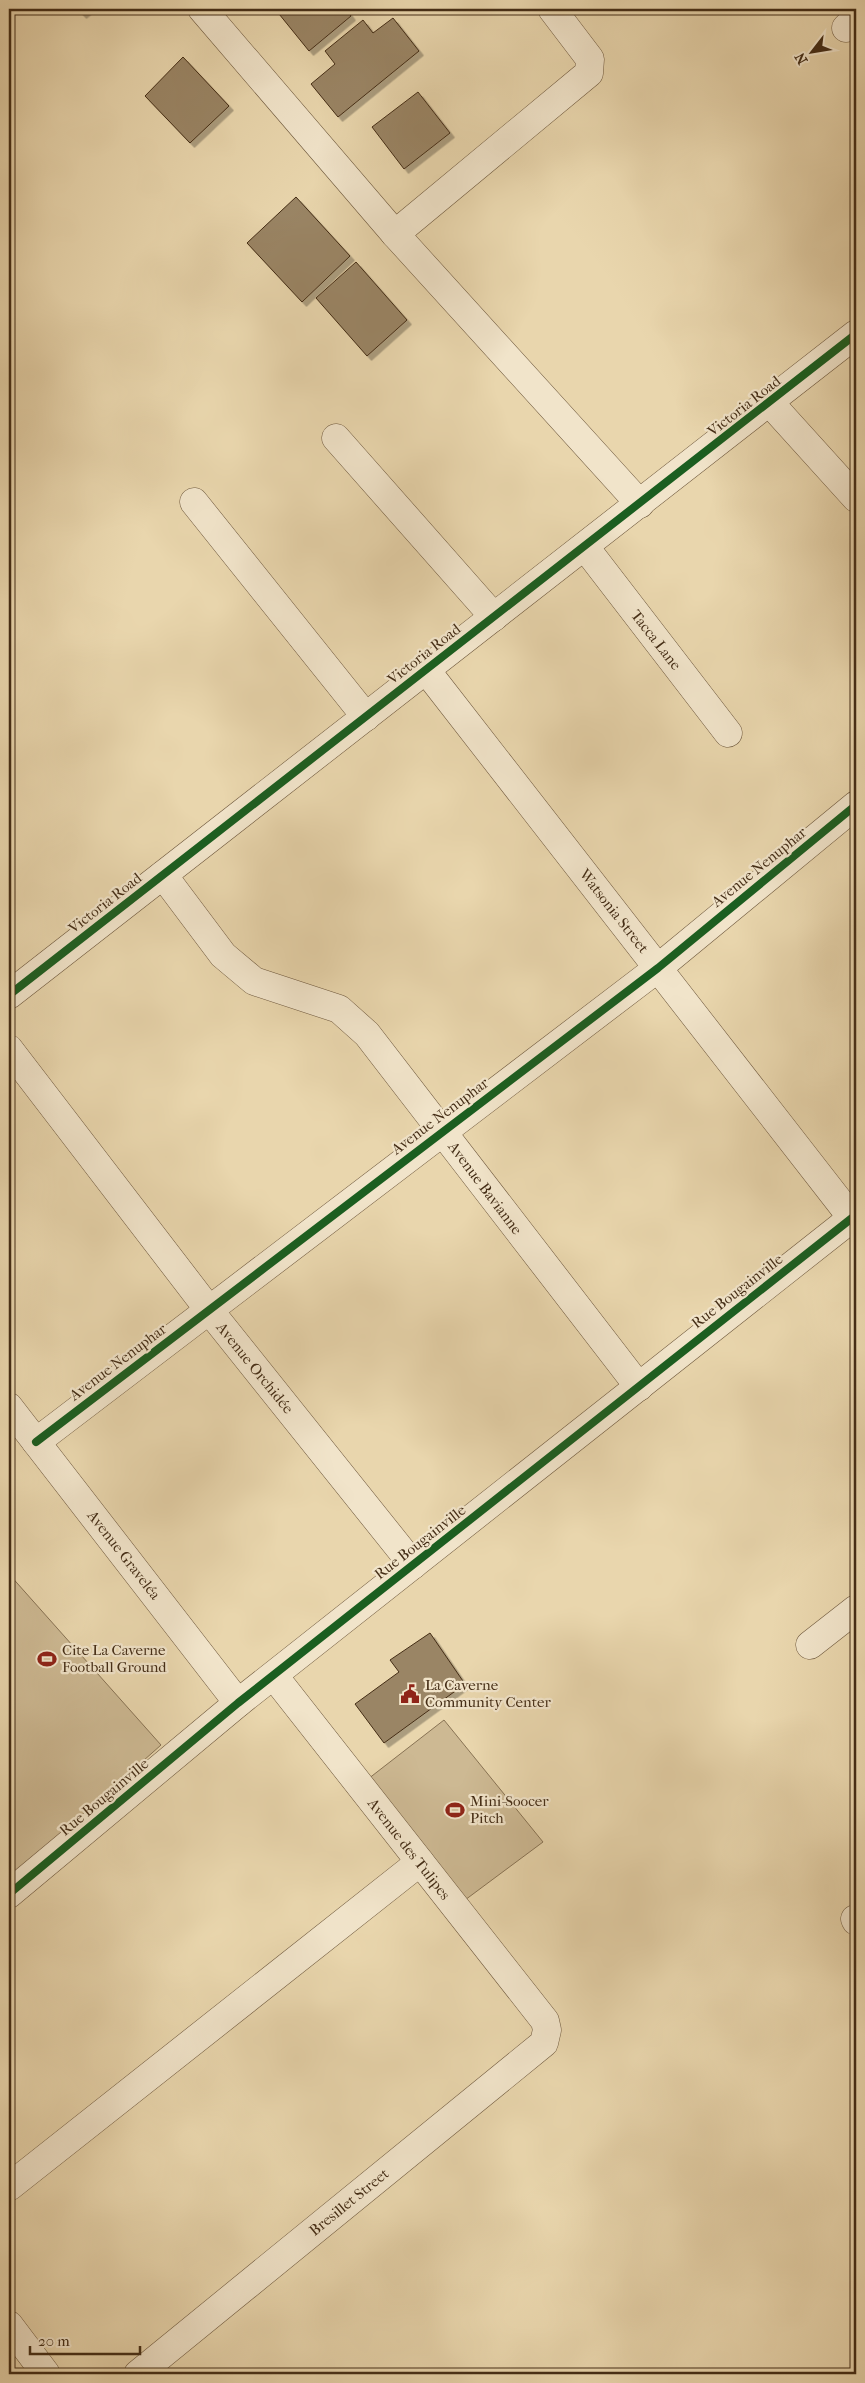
<svg xmlns="http://www.w3.org/2000/svg" width="865" height="2383" font-family="'IM FELL French Canon',serif">
<style>
.green{fill:#cdb993;stroke:#887354}
.building{fill:#9a8565;stroke:#442d16;filter:url(#shadow)}
.lines{fill:none;stroke-linecap:round;stroke-linejoin:round}
.minor-casing{stroke:#6d573c;stroke-width:29}
.minor{stroke:#f1e4ca;stroke-width:28}
.cycleway-casing{stroke:#f1e4ca;stroke-width:11}
.cycleway{stroke:#1b5e20;stroke-width:8}
.labels{text-anchor:middle;dominant-baseline:central;stroke-width:4.5;stroke-linejoin:round;paint-order:stroke}
.street-label{font-size:15px;fill:#442d16;stroke:#f1e4ca}
.poi-label{font-size:15px;fill:#442d16;stroke:#f1e4ca;text-anchor:start}
</style>
<defs>
<filter id="shadow"><feDropShadow dx="4.5" dy="4.5" stdDeviation="0" flood-color="#0004"/></filter>
</defs>
<rect width="100%" height="100%" fill="#e9d6ad"/>
<filter id="stains"><feTurbulence type="fractalNoise" baseFrequency=".004" numOctaves="4"/><feColorMatrix values="0 0 0 0 .2 0 0 0 0 .09 0 0 0 0 .02 0 0 0 .5 -.17"/></filter>
<radialGradient id="worn" r=".72"><stop offset=".6" stop-color="#630" stop-opacity="0"/><stop offset="1" stop-color="#630" stop-opacity=".3"/></radialGradient>
<g class="green">
<polygon points="9,1574 161,1745 9,1880"/>
<polygon points="444,1720 543,1842 465,1900 368,1779"/>
</g>
<g class="building">
<polygon points="77,9 88,9 82,14"/>
<polygon points="275,9 346,9 351,16 309,51"/>
<polygon points="393,18 419,51 338,117 311,84 335,64 325,51 363,20 373,33"/>
<polygon points="183,57 229,106 190,143 145,96"/>
<polygon points="418,92 450,133 404,169 372,127"/>
<polygon points="296,197 350,256 302,302 247,243"/>
<polygon points="356,262 407,320 367,356 316,298"/>
<polygon points="430,1633 465,1684 384,1743 355,1704 399,1672 390,1660"/>
</g>
<g class="lines">
<g class="minor-casing">
<g id="minor">
<polyline points="202,9 395,234 640,504"/>
<polyline points="846,28 856,18"/>
<polyline points="395,234 589,73 590,59 552,9"/>
<polyline points="770,403 856,498"/>
<polyline points="336,438 494,617"/>
<polyline points="194,502 366,717"/>
<polyline points="585,547 728,733"/>
<polyline points="426,670 856,1223"/>
<polyline points="163,875 223,955 254,981 339,1009 367,1034 639,1387"/>
<polyline points="9,995 856,334"/>
<polyline points="9,1049 209,1310 413,1565"/>
<polyline points="9,1407 238,1703"/>
<polyline points="36,1442 658,968 856,805"/>
<polyline points="810,1645 856,1609"/>
<polyline points="9,1894 238,1703 852,1218"/>
<polyline points="855,1919 856,1921"/>
<polyline points="9,2187 420,1862"/>
<polyline points="9,2325 46,2374"/>
<polyline points="138,2374 544,2043 547,2030 545,2021 274,1676"/>
</g>
</g>
<use href="#minor" class="minor"/>
<g class="cycleway-casing">
<g id="cycleway">
<polyline points="9,995 856,334"/>
<polyline points="36,1442 658,968 856,805"/>
<polyline points="9,1894 238,1703 852,1218"/>
</g>
</g>
<use href="#cycleway" class="cycleway"/>
</g>
<defs>
<g id="stadium-bare" transform="scale(1.5)"><path d="M0-5a6.5 5 0 1 0 0 10a6.5 5 0 1 0 0-10ZM-3.5-1.8h7v3.6h-7Z" fill="#8f2418" stroke="#f1e4ca" stroke-width="2.5" paint-order="stroke"/></g>
<g id="civic-bare" transform="scale(1.5)"><path d="M-.6-6.5H3V-4.5H.6V-3L4-1V1h2V6H-6V1h2V-1L-.6-3ZM-1.2 2.5V6h2.4V2.5Z" fill="#8f2418" stroke="#f1e4ca" stroke-width="2.5" paint-order="stroke"/></g>
</defs>
<g fill-rule="evenodd">
<use href="#stadium-bare" x="47" y="1659"/>
<use href="#civic-bare" x="410" y="1694"/>
<use href="#stadium-bare" x="455" y="1810"/>
</g>
<g class="labels">
<g class="street-label">
<text transform="translate(744 406) rotate(-38)">Victoria Road</text>
<text transform="translate(656 640) rotate(52)">Tacca Lane</text>
<text transform="translate(424 654) rotate(-38)">Victoria Road</text>
<text transform="translate(759 867) rotate(-39)">Avenue Nenuphar</text>
<text transform="translate(105 903) rotate(-38)">Victoria Road</text>
<text transform="translate(614 911) rotate(52)">Watsonia Street</text>
<text transform="translate(440 1116) rotate(-37)">Avenue Nenuphar</text>
<text transform="translate(485 1188) rotate(53)">Avenue Bavianne</text>
<text transform="translate(737 1291) rotate(-38)">Rue Bougainville</text>
<text transform="translate(118 1362) rotate(-37)">Avenue Nenuphar</text>
<text transform="translate(255 1368) rotate(51)">Avenue Orchidée</text>
<text transform="translate(420 1542) rotate(-38)">Rue Bougainville</text>
<text transform="translate(124 1555) rotate(52)">Avenue Graveléa</text>
<text transform="translate(104 1797) rotate(-40)">Rue Bougainville</text>
<text transform="translate(409 1849) rotate(52)">Avenue des Tulipes</text>
<text transform="translate(349 2202) rotate(-39)">Bresillet Street</text>
</g>
<g class="poi-label">
<text x="62" y="1650">Cite La Caverne<tspan x="62" dy="17">Football Ground</tspan></text>
<text x="425" y="1685">La Caverne<tspan x="425" dy="17">Community Center</tspan></text>
<text x="470" y="1801">Mini-Soocer<tspan x="470" dy="17">Pitch</tspan></text>
</g>
</g>
<rect width="865" height="2383" fill="none" stroke="#e9d6ad" stroke-width="30"/>
<rect x="10" y="10" width="845" height="2363" fill="none" stroke="#442d16" stroke-width="2.5"/>
<rect x="15" y="15" width="835" height="2353" fill="none" stroke="#442d16"/>
<g transform="translate(812 52) rotate(239)" stroke="#f1e4ca" stroke-width="4" paint-order="stroke">
<path d="M0-4L9 19L0 12L-9 19Z" fill="#442d16"/>
<text y="-8" font-size="14" font-weight="bold" text-anchor="middle" fill="#442d16">N</text>
</g>
<path d="M30 2346v8h110v-8" fill="none" stroke="#442d16" stroke-width="2.5"/>
<text x="38" y="2346" font-size="15" fill="#442d16" stroke="#f1e4ca" stroke-width="4" paint-order="stroke">20 m</text>
<rect width="100%" height="100%" filter="url(#stains)"/>
<rect width="100%" height="100%" fill="url(#worn)"/>
</svg>
